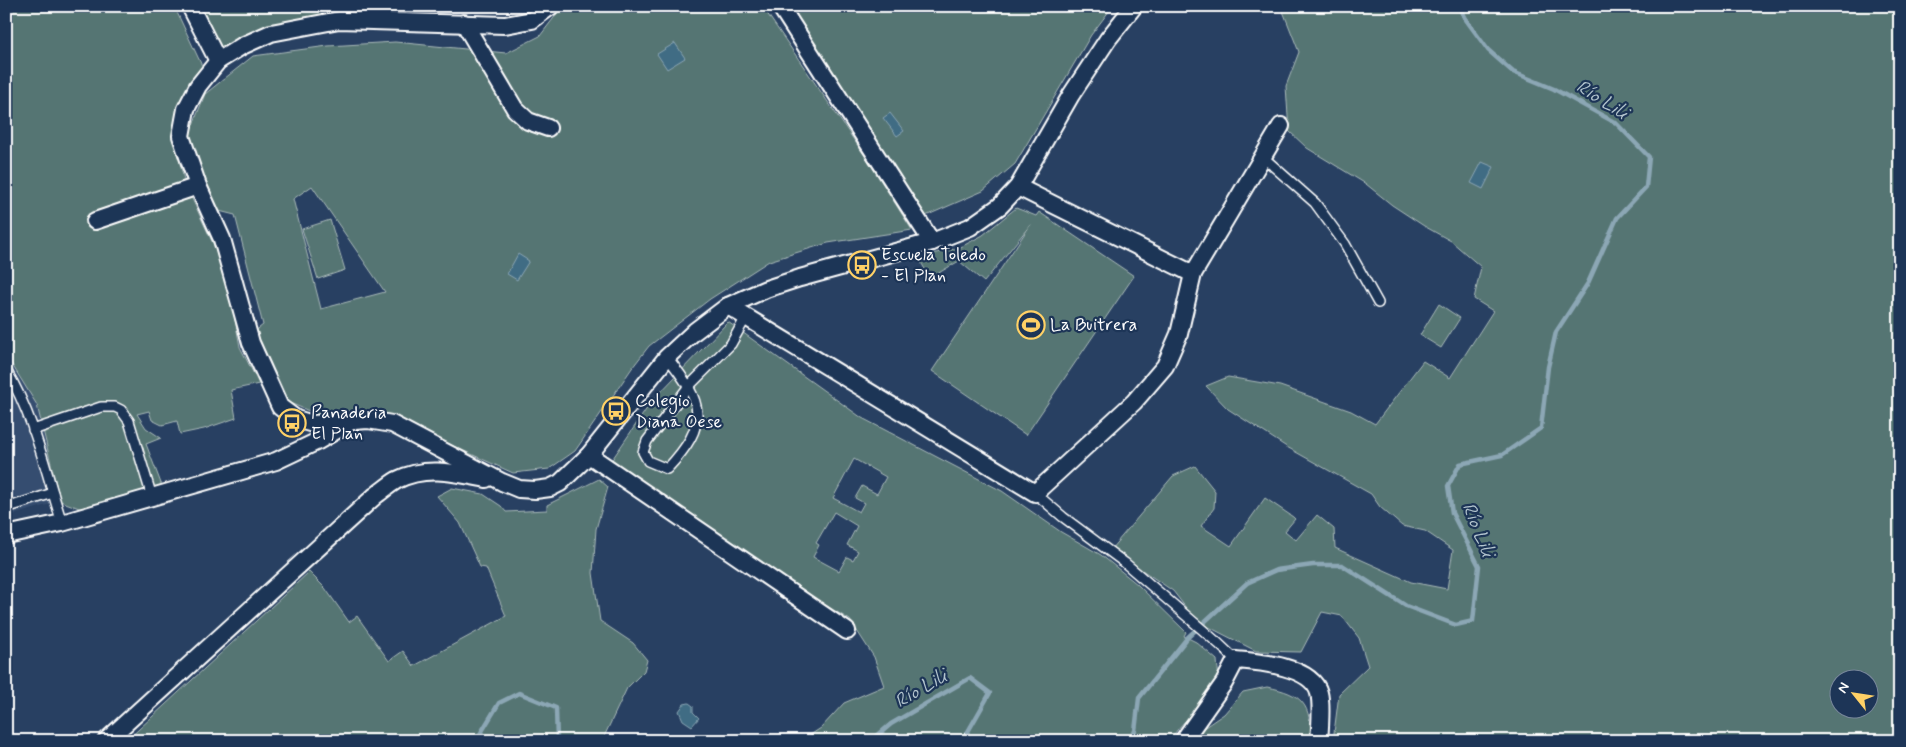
<svg xmlns="http://www.w3.org/2000/svg" width="1906" height="747" font-family="Mynerve,sans-serif">
<style>
.built{fill:#364e70}
.green{fill:#557473;stroke:#aabab9;fill-rule:evenodd}
.water{fill:#406c84;stroke:#8ca7b5}
.lines{fill:none;stroke-linecap:round;stroke-linejoin:round}
.stream{stroke:#8ca7b5;stroke-width:4.5}
.lane-casing{stroke:#fff;stroke-width:12}
.street-casing{stroke:#fff;stroke-width:20}
.path{stroke:#fff;stroke-width:2.5;stroke-dasharray:5 4;stroke-linecap:butt}
.lane{stroke:#1d3557;stroke-width:9}
.street{stroke:#1d3557;stroke-width:16}
.labels{text-anchor:middle;dominant-baseline:central;stroke-width:4.5;stroke-linejoin:round;paint-order:stroke}
.poi-label{font-size:18px;fill:#fff;stroke:#1d3557;text-anchor:start}
.water-label{font-size:19px;font-style:italic;fill:#b3c4ce;stroke:#1d3557}
</style>
<rect width="100%" height="100%" fill="#284062"/>
<filter id="ink" filterUnits="userSpaceOnUse"><feTurbulence type="fractalNoise" baseFrequency=".02" numOctaves="2"/><feDisplacementMap in="SourceGraphic" scale="10" xChannelSelector="R" yChannelSelector="G"/><feConvolveMatrix kernelMatrix="1 2 1 2 8 2 1 2 1" color-interpolation-filters="sRGB"/></filter>
<g filter="url(#ink)">
<polygon class="built" points="6,355 37,405 60,501 6,517"/>
<g class="green">
<polygon points="6,6 174,6 203,68 174,139 185,184 226,271 240,347 259,384 231,390 236,418 204,429 180,434 177,421 162,425 152,420 149,411 137,414 146,428 161,438 146,444 162,486 145,493 82,509 60,501 37,405 6,355"/>
<polygon points="198,6 343,6 347,18 220,53"/>
<path d="M563,6H762L867,159L912,230L828,243L769,261L710,299L649,346L632,368L575,451L549,469L513,473L387,416L346,413L319,415L280,399L250,335L263,325L235,215L219,211L199,177L189,135L205,94L253,56L328,46L395,42L506,53L540,36ZM312,186L385,292L321,309L293,199Z"/>
<polygon points="788,6 1113,6 1091,35 1015,164 983,191 921,218"/>
<path d="M1281,6H1900V741H1337L1334,733L1339,694L1368,666L1359,638L1342,616L1322,612L1301,652L1256,651L1203,624L1193,617L1173,591L1111,549L1173,476L1195,466L1215,491L1214,508L1201,526L1231,546L1265,498L1293,517L1295,519L1285,531L1296,540L1317,515L1334,529L1335,548L1411,582L1447,589L1453,550L1425,531L1402,526L1380,507L1371,494L1285,446L1228,409L1206,386L1228,377L1280,386L1351,411L1375,424L1423,361L1450,378L1493,311L1474,299L1481,267L1451,241L1424,226L1392,205L1366,184L1307,148L1289,131L1286,86L1299,52ZM1838,680H1868V710H1838Z"/>
<polygon points="1016,208 1036,216 1039,212 1134,276 1026,435 932,371 1031,224 984,282 959,261 930,278 918,257 959,248 983,235"/>
<polygon points="330,220 345,270 318,279 302,229"/>
<polygon points="1439,304 1460,318 1441,348 1420,335"/>
<path d="M728,322L862,418L1002,491L1061,532L1101,555L1137,584L1186,632L1184,636L1196,642L1217,660C1217,665 1219,672 1218,676C1211,702 1182,718 1170,741H801L821,728L844,703L884,686L874,657L850,620L793,585L758,560L611,461L652,401ZM854,459L886,477L877,494L862,486L855,498L864,503L859,512L833,498ZM834,512L857,526L847,545L858,551L853,560L847,557L839,571L813,557L819,545L816,543Z"/>
<polygon points="599,479 608,487 596,529 593,573 600,621 633,643 647,660 644,671 627,688 602,741 126,741 309,572 325,588 349,622 357,616 389,661 403,651 414,666 506,616 486,568 480,567 460,523 437,496 452,488 483,494 501,506 506,512 547,510 547,505"/>
<path d="M1267,687C1303,694 1311,704 1311,741H1194L1202,729L1224,714L1243,692Z"/>
</g>
<g class="water">
<polygon points="675,43 685,58 667,69 657,54"/>
<polygon points="890,113 904,131 897,136 883,118"/>
<polygon points="1482,162 1494,167 1483,189 1471,183"/>
<polygon points="518,254 529,261 517,280 507,274"/>
<polygon points="689,703 693,706 693,712 699,718 692,726 683,720 679,711 684,704"/>
</g>
<g class="lines">
<g class="stream">
<polyline points="476,741 499,703 519,693 556,708 557,741"/>
<polyline points="871,741 891,724 970,678 990,693 966,735 958,741"/>
<polyline points="1129,741 1135,731 1139,698 1188,637 1247,583 1276,570 1313,565 1342,565 1406,606 1456,625 1473,621 1479,566 1452,513 1448,486 1460,464 1502,455 1541,428 1548,367 1556,332 1588,283 1617,218 1646,187 1649,157 1616,123 1554,89 1513,72 1488,50 1464,17 1459,6"/>
</g>
<g class="lane-casing">
<g id="lane">
<polyline points="1263,157 1315,203 1345,244 1378,303"/>
<path d="M667,357C704,403 710,423 667,469L648,461L643,452L647,441L689,386L731,344L746,317"/>
<path d="M6,370C34,416 46,472 62,523"/>
<polyline points="33,430 101,407 115,407 121,410 129,421 152,497"/>
<polyline points="1035,493 1063,517 1125,563 1219,644 1236,660"/>
<polyline points="6,508 53,493"/>
</g>
</g>
<g class="street-casing">
<g id="street">
<polyline points="190,6 218,61"/>
<polyline points="551,6 532,20 505,25 339,20 271,33 242,46 218,61 198,86 186,109 181,136 198,186 222,239 251,343 280,407 296,419 313,424 368,420 392,424 502,482 519,489 535,490 550,488 560,483 589,455 667,357 695,331 728,306 766,289 800,278 932,242 970,227 1000,206 1018,187 1071,95 1108,39 1134,6"/>
<polyline points="780,6 932,242"/>
<polyline points="464,23 515,109 528,121 548,128"/>
<polyline points="1018,187 1193,274"/>
<polyline points="95,221 198,186"/>
<polyline points="728,306 1035,493 1134,402 1165,366 1179,334 1193,274 1281,126"/>
<polyline points="589,455 847,631"/>
<polyline points="6,535 62,523 276,461 318,441 347,424"/>
<path d="M106,741L375,496C382,491 390,484 397,480C426,465 456,473 486,479"/>
<path d="M1183,741L1224,683L1236,660C1259,662 1312,666 1319,693C1322,704 1320,729 1319,741"/>
</g>
</g>
<polyline class="path" points="76,736 80,741"/>
<use href="#lane" class="lane"/>
<use href="#street" class="street"/>
</g>
</g>
<defs>
<g id="bus-ring" transform="scale(1.4375)"><circle r="9.5" fill="#1d3557" stroke="#ffd166" stroke-width="1.5"/><path d="M-5-6H5V4H4V6H2V4H-2V6H-4V4H-5ZM-3.5-4V0h7V-4ZM-3.5 1.2v1.5H-2V1.2ZM2 1.2v1.5H3.5V1.2Z" fill="#ffd166"/></g>
<g id="stadium-ring" transform="scale(1.4375)"><circle r="9.5" fill="#1d3557" stroke="#ffd166" stroke-width="1.5"/><path d="M0-5a6.5 5 0 1 0 0 10a6.5 5 0 1 0 0-10ZM-3.5-1.8h7v3.6h-7Z" fill="#ffd166"/></g>
</defs>
<g fill-rule="evenodd">
<use href="#bus-ring" x="862" y="265"/>
<use href="#stadium-ring" x="1031" y="325"/>
<use href="#bus-ring" x="616" y="411"/>
<use href="#bus-ring" x="292" y="423"/>
</g>
<g class="labels">
<g class="poi-label">
<text x="881" y="255">Escuela Toledo<tspan x="881" dy="21">- El Plan</tspan></text>
<text x="1050" y="325">La Buitrera</text>
<text x="635" y="401">Colegio<tspan x="635" dy="21">Diana Oese</tspan></text>
<text x="311" y="413">Panaderia<tspan x="311" dy="21">El Plan</tspan></text>
</g>
<g class="water-label">
<text transform="translate(1602 100) rotate(32)">Río Lili</text>
<text transform="translate(1478 530) rotate(68)">Río Lili</text>
<text transform="translate(921 689) rotate(-30)">Río Lili</text>
</g>
</g>
<rect width="1906" height="747" fill="none" stroke="#1d3557" stroke-width="25"/>
<rect x="12" y="12" width="1881" height="722" fill="none" stroke="#fff" stroke-width="2" filter="url(#ink)"/>
<g transform="translate(1854 694) rotate(300)"><circle r="24" fill="#1d3557" stroke="#77869a"/>
<path d="M0-4L9 19L0 12L-9 19Z" fill="#ffd166"/>
<text y="-8" font-size="14" font-weight="bold" text-anchor="middle" fill="#ffffff">N</text>
</g>
</svg>
